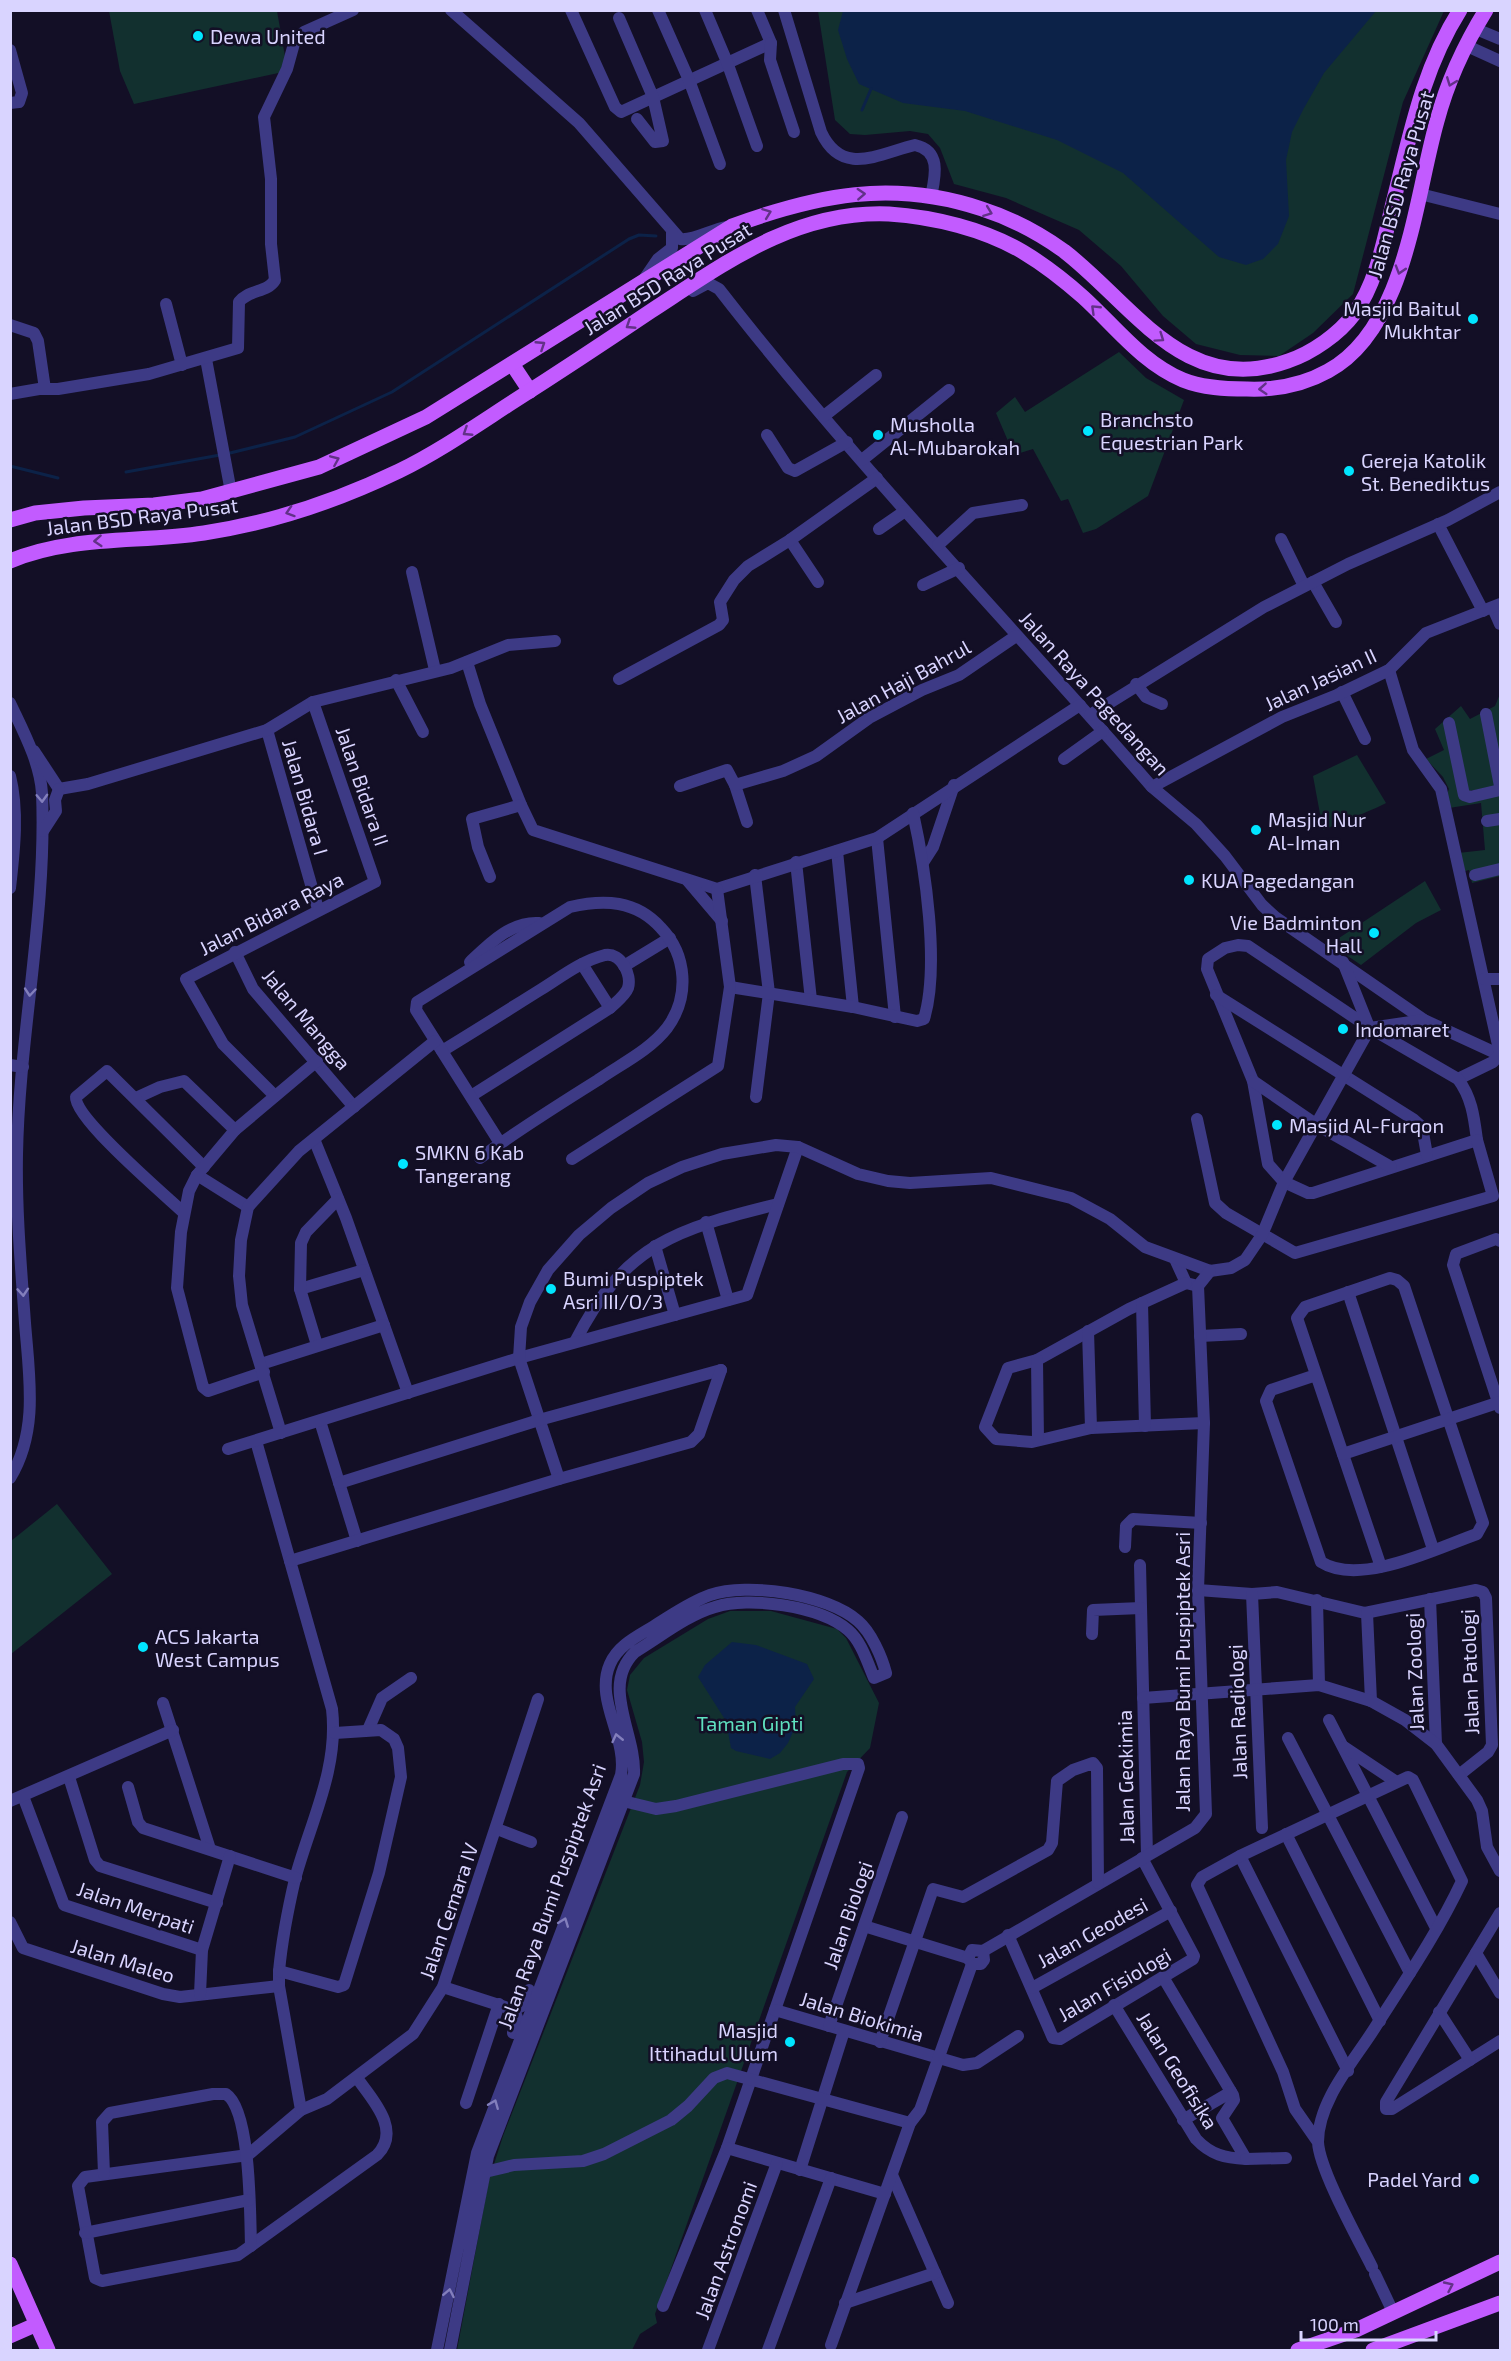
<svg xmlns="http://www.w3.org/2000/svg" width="1511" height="2361" font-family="'Exo 2',sans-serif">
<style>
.green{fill:#12302f}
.water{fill:#0c2248}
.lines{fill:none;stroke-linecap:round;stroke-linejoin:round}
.stream{stroke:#0c2248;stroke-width:3}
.minor{stroke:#3d3a85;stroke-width:12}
.major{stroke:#c25bff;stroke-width:15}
.oneway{stroke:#623188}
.oneway2{stroke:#837fbc}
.poi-dot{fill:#00e5ff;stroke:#130f26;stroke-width:2}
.labels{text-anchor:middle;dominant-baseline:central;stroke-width:5;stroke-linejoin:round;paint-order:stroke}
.poi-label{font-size:20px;fill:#d9d4ff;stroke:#130f26;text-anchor:start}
.street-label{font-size:20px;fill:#d9d4ff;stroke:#130f26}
.park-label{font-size:20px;fill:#5fe0c0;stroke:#130f26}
</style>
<rect width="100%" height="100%" fill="#130f26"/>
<g class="green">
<polygon points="109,11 277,11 286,62 283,72 134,104 120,71"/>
<polygon points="818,11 1444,11 1403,102 1353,294 1313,333 1279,356 1240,355 1196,344 1163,316 1121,266 1079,230 1006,198 954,184 940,148 928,134 910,131 865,135 850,134 835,120"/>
<polygon points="1119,352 1146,378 1184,400 1148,496 1096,529 1083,533 1068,499 1061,501 1033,449 1014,455 996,413 1015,397 1025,412"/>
<path d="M1500,694C1500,724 1506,760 1493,788L1459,792L1500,795V876L1472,883L1469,870L1462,872L1458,853L1485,850L1481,803L1449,808L1447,794L1449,789L1443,777L1426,759L1444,750L1435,729L1461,706L1470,719L1495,706Z"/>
<path d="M1357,755L1386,803C1382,806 1333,826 1323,830L1313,776Z"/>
<polygon points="1425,881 1441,910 1416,923 1361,965 1330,944"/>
<polygon points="57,1504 112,1574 11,1654 11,1541"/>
<polygon points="730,1611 771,1611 837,1629 846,1638 879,1703 870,1748 847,1772 655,2314 657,2323 640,2334 632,2350 457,2350 489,2180 503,2136 640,1785 644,1762 642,1742 627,1690 630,1675 644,1658 708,1619"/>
</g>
<g class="water">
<polygon points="843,11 843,10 1376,11 1324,73 1304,108 1292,132 1286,160 1289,216 1278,244 1263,259 1246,265 1219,257 1123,173 1057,140 965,111 903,103 859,84 847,59 838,30"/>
<polygon points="732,1642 756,1645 807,1664 814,1679 795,1707 796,1725 788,1743 780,1753 770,1759 736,1751 731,1748 726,1721 698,1677 705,1665"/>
</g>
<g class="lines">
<g class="stream">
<polyline points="862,110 871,89"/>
<polyline points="226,454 295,437 392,392 629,239 639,235 656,236"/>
<polyline points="10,466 58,478"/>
<polyline points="126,472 220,455"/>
</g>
<g class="minor">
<path d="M451,10L579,123L680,239C694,241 712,229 727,227"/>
<polyline points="571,10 615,107 621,112 771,43 757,10"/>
<polyline points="658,10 689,80 720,164"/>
<polyline points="705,10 727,62 757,146"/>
<path d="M784,10L821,132C842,177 878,154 915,145C942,151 935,177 931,197"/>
<polyline points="619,18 653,97 663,141 655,142 637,119"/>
<polyline points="1476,29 1500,39"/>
<polyline points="771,43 770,60 794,132"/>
<polyline points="1467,46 1500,61"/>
<polyline points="10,50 22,93 19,102 10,103"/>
<polyline points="1420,194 1500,214"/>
<polyline points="645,278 658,259 672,248 672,233"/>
<path d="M693,291L708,283L719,289C854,463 1008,621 1152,787L1196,824L1225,856L1262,905L1275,917L1424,1020L1500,1055"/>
<polyline points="166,304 182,365"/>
<polyline points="10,325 34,333 38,341 45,389"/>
<polyline points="206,359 231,492"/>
<path d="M10,394L39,389H58L149,374L238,348L239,302C249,289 267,293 275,280L271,244V179L264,117L287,69L295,40L304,32L353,10"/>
<polyline points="824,416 876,375"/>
<polyline points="767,435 788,468 795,471 847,442"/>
<polyline points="862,460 949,390"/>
<polyline points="1438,524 1483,611"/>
<polyline points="879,529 905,511"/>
<polyline points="1281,539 1304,586"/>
<polyline points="790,540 818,582"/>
<polyline points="938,545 973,513 1022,505"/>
<polyline points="412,572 435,670"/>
<polyline points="1313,582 1336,622"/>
<polyline points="923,585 959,568"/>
<polyline points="1493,608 1500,624"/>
<polyline points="467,662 480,704 521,805"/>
<polyline points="1389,670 1413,750 1441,789 1500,1054 1493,1062 1458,1079"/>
<polyline points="619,679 719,625 723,620 720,602 734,580 748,566 790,540 877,478"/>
<polyline points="396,680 423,732"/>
<polyline points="1136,684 1146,697 1162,704"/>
<polyline points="1342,692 1365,739"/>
<path d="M10,703C23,731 40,762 42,793C47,914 19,1034 17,1155C16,1211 21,1267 25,1323C29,1375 39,1431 10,1478"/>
<polyline points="1486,714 1500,786"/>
<polyline points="1090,715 1264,607 1348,564 1448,520 1500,492"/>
<polyline points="1449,723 1464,795 1470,797 1500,790"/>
<polyline points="267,730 318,909"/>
<polyline points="34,751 59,789"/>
<polyline points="1064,759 1103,731"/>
<path d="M10,776C19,812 14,852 10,888"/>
<polyline points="735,785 747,822"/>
<polyline points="680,786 727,770 735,785 783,771 816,756 869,718 922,690 959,675 1016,636"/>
<polyline points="1152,787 1282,717 1337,695 1389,670 1426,633 1500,604"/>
<polyline points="59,789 88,784 267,730 313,702 451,668 508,645 555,641"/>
<polyline points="1487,821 1500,819"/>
<polyline points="43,831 56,811 55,800 59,789"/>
<polyline points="877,838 895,1017"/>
<polyline points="837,851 853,1007"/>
<polyline points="924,861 933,847 954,785"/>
<polyline points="796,862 811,1000"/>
<polyline points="755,875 769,993 756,1097"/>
<polyline points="1475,875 1500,869"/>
<polyline points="490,877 478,847 472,819 521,805 533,830 717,889 877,838 1080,705"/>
<polyline points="688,881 722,921"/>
<path d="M1238,945L1248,946L1370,1028L1458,1079C1472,1098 1474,1117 1477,1140L1313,1193H1308L1284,1182L1268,1164L1253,1081L1207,969L1208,959L1225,948Z"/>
<polyline points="235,952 253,989 354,1107"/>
<path d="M470,962C489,944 511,921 539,923"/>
<polyline points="1343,962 1369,1027"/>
<polyline points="582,964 610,1008"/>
<polyline points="624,966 670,938"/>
<polyline points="1484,979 1500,979"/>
<path d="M730,987L853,1007L917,1021L924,1019C940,966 925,867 913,813"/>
<polyline points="1216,995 1413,1119 1422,1127 1427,1155"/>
<polyline points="1370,1028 1424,1020"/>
<path d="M442,1051C475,1031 508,1010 540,990C561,977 581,961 605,955C621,952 632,975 628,988C625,996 616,1002 610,1008L471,1096"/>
<polyline points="10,1065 23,1067"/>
<polyline points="1253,1081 1317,1125 1391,1167"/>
<polyline points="275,1096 223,1044 186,979 375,882 313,702"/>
<polyline points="136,1098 160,1087 184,1081 235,1130"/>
<polyline points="1197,1119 1215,1203 1226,1213 1295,1253 1493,1196 1477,1140"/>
<polyline points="314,1139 346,1218 408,1393"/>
<path d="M480,1158C518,1130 558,1105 598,1080C621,1064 650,1050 667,1028C690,997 687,955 661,928C636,900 604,899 570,907L417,1002L416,1010L500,1143"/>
<polyline points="572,1159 718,1066 730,987 717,889"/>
<polyline points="197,1175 248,1207"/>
<path d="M184,1213C166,1196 74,1118 76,1097L107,1071L204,1167"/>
<polyline points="706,1222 728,1300"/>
<polyline points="1500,1241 1496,1239 1456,1254 1453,1265 1500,1408"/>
<polyline points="655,1246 675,1315"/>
<polyline points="1175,1259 1186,1283 1194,1285"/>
<polyline points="1186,1283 1129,1309 1037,1360 1008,1368 985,1427 996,1439 1032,1442 1091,1428 1204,1423"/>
<polyline points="300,1289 364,1270"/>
<polyline points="1348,1292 1433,1549"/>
<polyline points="1142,1303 1145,1426"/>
<polyline points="1088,1331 1091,1428"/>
<polyline points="1200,1336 1241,1334"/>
<path d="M575,1342C625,1243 677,1229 778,1204"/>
<polyline points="317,1345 300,1289 301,1243 306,1232 338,1199"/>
<polyline points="1037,1360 1038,1440"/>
<polyline points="261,1364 384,1325"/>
<polyline points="264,1372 208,1391 203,1387 177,1288 181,1232 189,1191 197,1175 235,1130 317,1061"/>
<path d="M1316,1375L1271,1390L1266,1401L1321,1562C1360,1587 1437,1548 1477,1534L1483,1523L1404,1286L1397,1280L1390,1278L1305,1307L1297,1318L1381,1567"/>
<polyline points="320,1421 357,1541"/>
<polyline points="281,1433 242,1305 239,1276 241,1240 248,1207 299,1151 435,1041"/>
<path d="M256,1441L332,1709C339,1769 310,1823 295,1879C288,1909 282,1940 279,1971V1986L301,2110L248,2155L85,2177L78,2186L95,2278L102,2281L238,2255L377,2155C402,2130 372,2099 357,2078"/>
<polyline points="228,1449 519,1358 747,1295 798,1147"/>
<polyline points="1343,1454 1500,1402"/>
<polyline points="559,1479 519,1358 521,1327 530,1302 548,1270 579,1235 611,1208 648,1183 682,1167 722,1154 776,1145 798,1147 858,1174 888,1181 910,1183 991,1178 1071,1198 1110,1219 1145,1247 1210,1271 1231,1268 1245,1260 1262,1235 1284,1182 1370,1028"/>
<polyline points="339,1483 539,1420 721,1370"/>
<polyline points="1125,1547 1126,1526 1133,1519 1201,1523"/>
<polyline points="290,1561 559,1479 691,1442 699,1434 721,1370"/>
<polyline points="1140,1565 1147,1855"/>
<polyline points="1198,1590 1252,1594 1277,1592 1365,1613 1476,1590 1483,1592 1486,1598 1492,1745 1488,1752 1459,1775"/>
<polyline points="1252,1594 1262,1828"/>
<polyline points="1430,1599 1436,1744"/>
<polyline points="1317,1600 1319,1685"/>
<polyline points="1367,1613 1371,1701"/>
<polyline points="1092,1634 1093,1610 1141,1608"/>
<polyline points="1143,1698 1319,1685 1371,1701 1405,1720 1436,1744 1477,1800 1482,1811 1487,1847 1500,1871"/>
<polyline points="163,1703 210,1849"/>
<polyline points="1329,1720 1436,1928"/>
<polyline points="368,1730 382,1698 411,1678"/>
<polyline points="1288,1738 1410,1973"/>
<polyline points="1344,1747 1395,1781"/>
<polyline points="69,1777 95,1860 100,1866 217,1903"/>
<polyline points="128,1787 138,1822 143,1828 296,1878"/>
<polyline points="23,1796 64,1905 202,1950"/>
<polyline points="619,1800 656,1809 676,1806 843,1764 858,1764 859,1768 727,2148 663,2306"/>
<polyline points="10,1801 173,1730"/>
<polyline points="497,1829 531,1842"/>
<polyline points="1286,1834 1380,2021"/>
<polyline points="1240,1856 1348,2071"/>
<polyline points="1500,1913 1386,2102 1386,2109 1392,2109 1500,2041"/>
<polyline points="10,1922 23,1948 163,1994 180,1997 279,1986"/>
<polyline points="864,1926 968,1958"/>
<polyline points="1008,1935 1053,2038 1060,2039 1193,1959 1194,1956 1142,1858"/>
<polyline points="983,1951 1195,1828 1206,1814 1198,1590 1204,1423 1198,1286 1210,1271"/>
<polyline points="1476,1953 1500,1993"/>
<polyline points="279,1971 338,1987 344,1985 379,1873 401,1777 398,1748 394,1739 381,1730 335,1733"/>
<polyline points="443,1987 505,2007"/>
<polyline points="1032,1988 1171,1911"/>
<polyline points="200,1994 202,1950 230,1856"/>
<path d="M1114,2005L1196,2139C1211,2155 1225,2158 1246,2159L1222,2118L1234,2100L1233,2095L1163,1977"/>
<polyline points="775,2010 963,2065 977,2063 1018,2036"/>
<polyline points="1439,2012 1470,2060"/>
<polyline points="829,2026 902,1817"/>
<polyline points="513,2033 518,2020 514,2010 522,2006 529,1990"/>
<polyline points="880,2042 933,1889 963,1897 1048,1850 1052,1843 1057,1781 1073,1770 1093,1763 1097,1768 1098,1883"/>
<polyline points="466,2103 499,2004"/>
<polyline points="301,2110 327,2099 413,2034 443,1987 538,1699"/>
<polyline points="1183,2120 1231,2092"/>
<path d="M1318,2142L1295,2109L1283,2072L1197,1885L1202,1877L1240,1856L1408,1777L1413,1780L1462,1881C1438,1932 1406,1979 1376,2026C1355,2060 1318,2100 1318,2142C1319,2169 1358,2239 1372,2267"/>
<polyline points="727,2148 885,2194"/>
<polyline points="1246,2159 1286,2158"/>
<polyline points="800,2170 844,2031"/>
<polyline points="485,2172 514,2165 583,2161 604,2154 671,2120 688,2106 714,2078 727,2073 910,2123"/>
<path d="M104,2174L102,2122L110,2113L213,2094H226C251,2110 250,2216 251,2246"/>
<polyline points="892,2175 948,2303"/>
<polyline points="85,2233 249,2200"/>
<polyline points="1375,2274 1393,2312"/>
<polyline points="845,2303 935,2273"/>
<polyline points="831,2345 910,2123 920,2110 972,1964 968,1958 972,1950 983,1951 984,1960 981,1964 972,1964"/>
<path d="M437,2350L477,2153L621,1775C628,1738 594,1700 610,1664C618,1645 638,1636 654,1626C672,1615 690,1602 710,1595C748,1582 827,1594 858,1621C871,1632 882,1657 886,1673L874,1678C867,1661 861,1641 848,1630C820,1606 749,1596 715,1607C687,1615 660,1637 635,1652C600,1686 636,1733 634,1774L488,2156L450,2350"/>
<polyline points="708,2350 777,2163"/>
<polyline points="768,2350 831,2178"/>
</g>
<g class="major">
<polyline points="512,364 530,391"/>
<path d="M10,520L35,513L84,508L154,505L202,499L319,467L426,417L732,226C817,195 892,179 982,209C1010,218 1039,233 1064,251C1133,304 1185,398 1288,361C1312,353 1339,334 1354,314C1377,282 1384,240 1393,203C1410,136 1422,70 1460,10"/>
<path d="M10,561C72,535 139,543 204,533C270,523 339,500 399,471C438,452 474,427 511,403C558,373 605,342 651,311C725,263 796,210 889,214C934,217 984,229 1023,252C1043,264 1065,281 1083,297C1114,325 1142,363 1183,380C1203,388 1225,389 1247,389C1274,390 1303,385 1328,371C1406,329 1415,198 1437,121C1447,83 1465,44 1486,10"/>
<polyline points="10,2264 48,2350"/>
<polyline points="10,2336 35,2325"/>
<polyline points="1298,2350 1356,2330 1500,2262"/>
<polyline points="1373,2350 1500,2303"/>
</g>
</g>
<defs><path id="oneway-chevron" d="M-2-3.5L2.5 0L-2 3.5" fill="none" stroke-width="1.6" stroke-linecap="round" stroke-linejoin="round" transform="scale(1.5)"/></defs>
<g class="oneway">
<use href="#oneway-chevron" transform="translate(1451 82) rotate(111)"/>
<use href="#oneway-chevron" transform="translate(861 194) rotate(-3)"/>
<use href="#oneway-chevron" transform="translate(988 212) rotate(21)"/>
<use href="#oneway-chevron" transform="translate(767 213) rotate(-21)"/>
<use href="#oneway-chevron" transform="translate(1400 270) rotate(107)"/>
<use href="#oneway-chevron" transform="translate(1095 309) rotate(-136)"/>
<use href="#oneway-chevron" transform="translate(630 325) rotate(147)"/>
<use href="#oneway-chevron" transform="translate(1160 338) rotate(35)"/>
<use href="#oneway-chevron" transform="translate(541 345) rotate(-33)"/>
<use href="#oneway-chevron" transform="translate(1263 389) rotate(176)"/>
<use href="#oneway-chevron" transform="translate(467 432) rotate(147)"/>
<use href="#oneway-chevron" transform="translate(335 460) rotate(-23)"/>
<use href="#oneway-chevron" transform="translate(290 512) rotate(162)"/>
<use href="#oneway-chevron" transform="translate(98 541) rotate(176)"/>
<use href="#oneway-chevron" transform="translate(1449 2286) rotate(-25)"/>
</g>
<g class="oneway2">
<use href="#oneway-chevron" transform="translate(42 798) rotate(88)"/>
<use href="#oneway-chevron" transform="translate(30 992) rotate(95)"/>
<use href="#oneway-chevron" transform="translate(23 1292) rotate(86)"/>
<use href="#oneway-chevron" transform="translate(617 1738) rotate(-103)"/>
<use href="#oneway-chevron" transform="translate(564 1922) rotate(-69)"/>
<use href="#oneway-chevron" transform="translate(494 2104) rotate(-68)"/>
<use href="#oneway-chevron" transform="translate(449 2293) rotate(-79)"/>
</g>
<g class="poi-dot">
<circle cx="198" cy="36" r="6"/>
<circle cx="1473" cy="319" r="6"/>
<circle cx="1088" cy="431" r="6"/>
<circle cx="878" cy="435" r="6"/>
<circle cx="1349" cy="471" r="6"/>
<circle cx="1256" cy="830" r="6"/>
<circle cx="1189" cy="880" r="6"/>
<circle cx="1374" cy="933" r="6"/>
<circle cx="1343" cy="1029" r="6"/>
<circle cx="1277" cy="1125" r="6"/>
<circle cx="403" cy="1164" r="6"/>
<circle cx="551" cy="1289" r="6"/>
<circle cx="143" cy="1647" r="6"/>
<circle cx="790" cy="2042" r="6"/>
<circle cx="1474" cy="2179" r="6"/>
</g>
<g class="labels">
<g class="poi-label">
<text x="210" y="36">Dewa United</text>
<text x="1461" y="308" text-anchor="end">Masjid Baitul<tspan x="1461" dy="23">Mukhtar</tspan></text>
<text x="1100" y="419">Branchsto<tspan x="1100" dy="23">Equestrian Park</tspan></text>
<text x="890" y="424">Musholla<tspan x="890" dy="23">Al-Mubarokah</tspan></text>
<text x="1361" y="460">Gereja Katolik<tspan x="1361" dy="23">St. Benediktus</tspan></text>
<text x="1268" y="819">Masjid Nur<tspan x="1268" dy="23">Al-Iman</tspan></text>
<text x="1201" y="880">KUA Pagedangan</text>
<text x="1362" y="922" text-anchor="end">Vie Badminton<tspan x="1362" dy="23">Hall</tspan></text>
<text x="1355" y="1029">Indomaret</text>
<text x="1289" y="1125">Masjid Al-Furqon</text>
<text x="415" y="1152">SMKN 6 Kab<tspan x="415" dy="23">Tangerang</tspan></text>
<text x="563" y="1278">Bumi Puspiptek<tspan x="563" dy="23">Asri III/O/3</tspan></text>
<text x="155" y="1636">ACS Jakarta<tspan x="155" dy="23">West Campus</tspan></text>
<text x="778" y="2030" text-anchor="end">Masjid<tspan x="778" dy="23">Ittihadul Ulum</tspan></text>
<text x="1462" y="2179" text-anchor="end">Padel Yard</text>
</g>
<g class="street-label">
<text transform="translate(1400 184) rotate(-74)">Jalan BSD Raya Pusat</text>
<text transform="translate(667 278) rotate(-32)">Jalan BSD Raya Pusat</text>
<text transform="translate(142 516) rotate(-7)">Jalan BSD Raya Pusat</text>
<text transform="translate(1320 679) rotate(-25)">Jalan Jasian II</text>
<text transform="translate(903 681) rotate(-29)">Jalan Haji Bahrul</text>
<text transform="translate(1095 693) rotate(48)">Jalan Raya Pagedangan</text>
<text transform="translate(363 786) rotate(71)">Jalan Bidara II</text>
<text transform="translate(306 797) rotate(74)">Jalan Bidara I</text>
<text transform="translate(271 913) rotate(-27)">Jalan Bidara Raya</text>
<text transform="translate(307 1019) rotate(50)">Jalan Mangga</text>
<text transform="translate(1182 1672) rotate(-90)">Jalan Raya Bumi Puspiptek Asri</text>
<text transform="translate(1414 1672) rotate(-92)">Jalan Zoologi</text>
<text transform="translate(1469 1672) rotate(-92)">Jalan Patologi</text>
<text transform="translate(1237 1712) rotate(-92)">Jalan Radiologi</text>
<text transform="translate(1125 1777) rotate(-91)">Jalan Geokimia</text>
<text transform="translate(551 1896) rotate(-70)">Jalan Raya Bumi Puspiptek Asri</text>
<text transform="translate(136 1907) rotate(19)">Jalan Merpati</text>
<text transform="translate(448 1911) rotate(-71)">Jalan Cemara IV</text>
<text transform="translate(847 1915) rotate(-71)">Jalan Biologi</text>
<text transform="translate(1092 1932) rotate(-29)">Jalan Geodesi</text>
<text transform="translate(123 1960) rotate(17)">Jalan Maleo</text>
<text transform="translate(1114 1984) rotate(-30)">Jalan Fisiologi</text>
<text transform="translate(862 2016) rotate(17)">Jalan Biokimia</text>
<text transform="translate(1178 2070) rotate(58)">Jalan Geofisika</text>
<text transform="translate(725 2250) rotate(-70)">Jalan Astronomi</text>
</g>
<g class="park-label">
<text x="750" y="1723">Taman Gipti</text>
</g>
</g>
<rect width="1511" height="2361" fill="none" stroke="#d9d4ff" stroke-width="24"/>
<path d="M1301 2331v9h135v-9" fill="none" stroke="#d9d4ff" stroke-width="3"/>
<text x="1310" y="2331" font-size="18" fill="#d9d4ff" stroke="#130f26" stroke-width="4.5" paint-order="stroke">100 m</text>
</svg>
